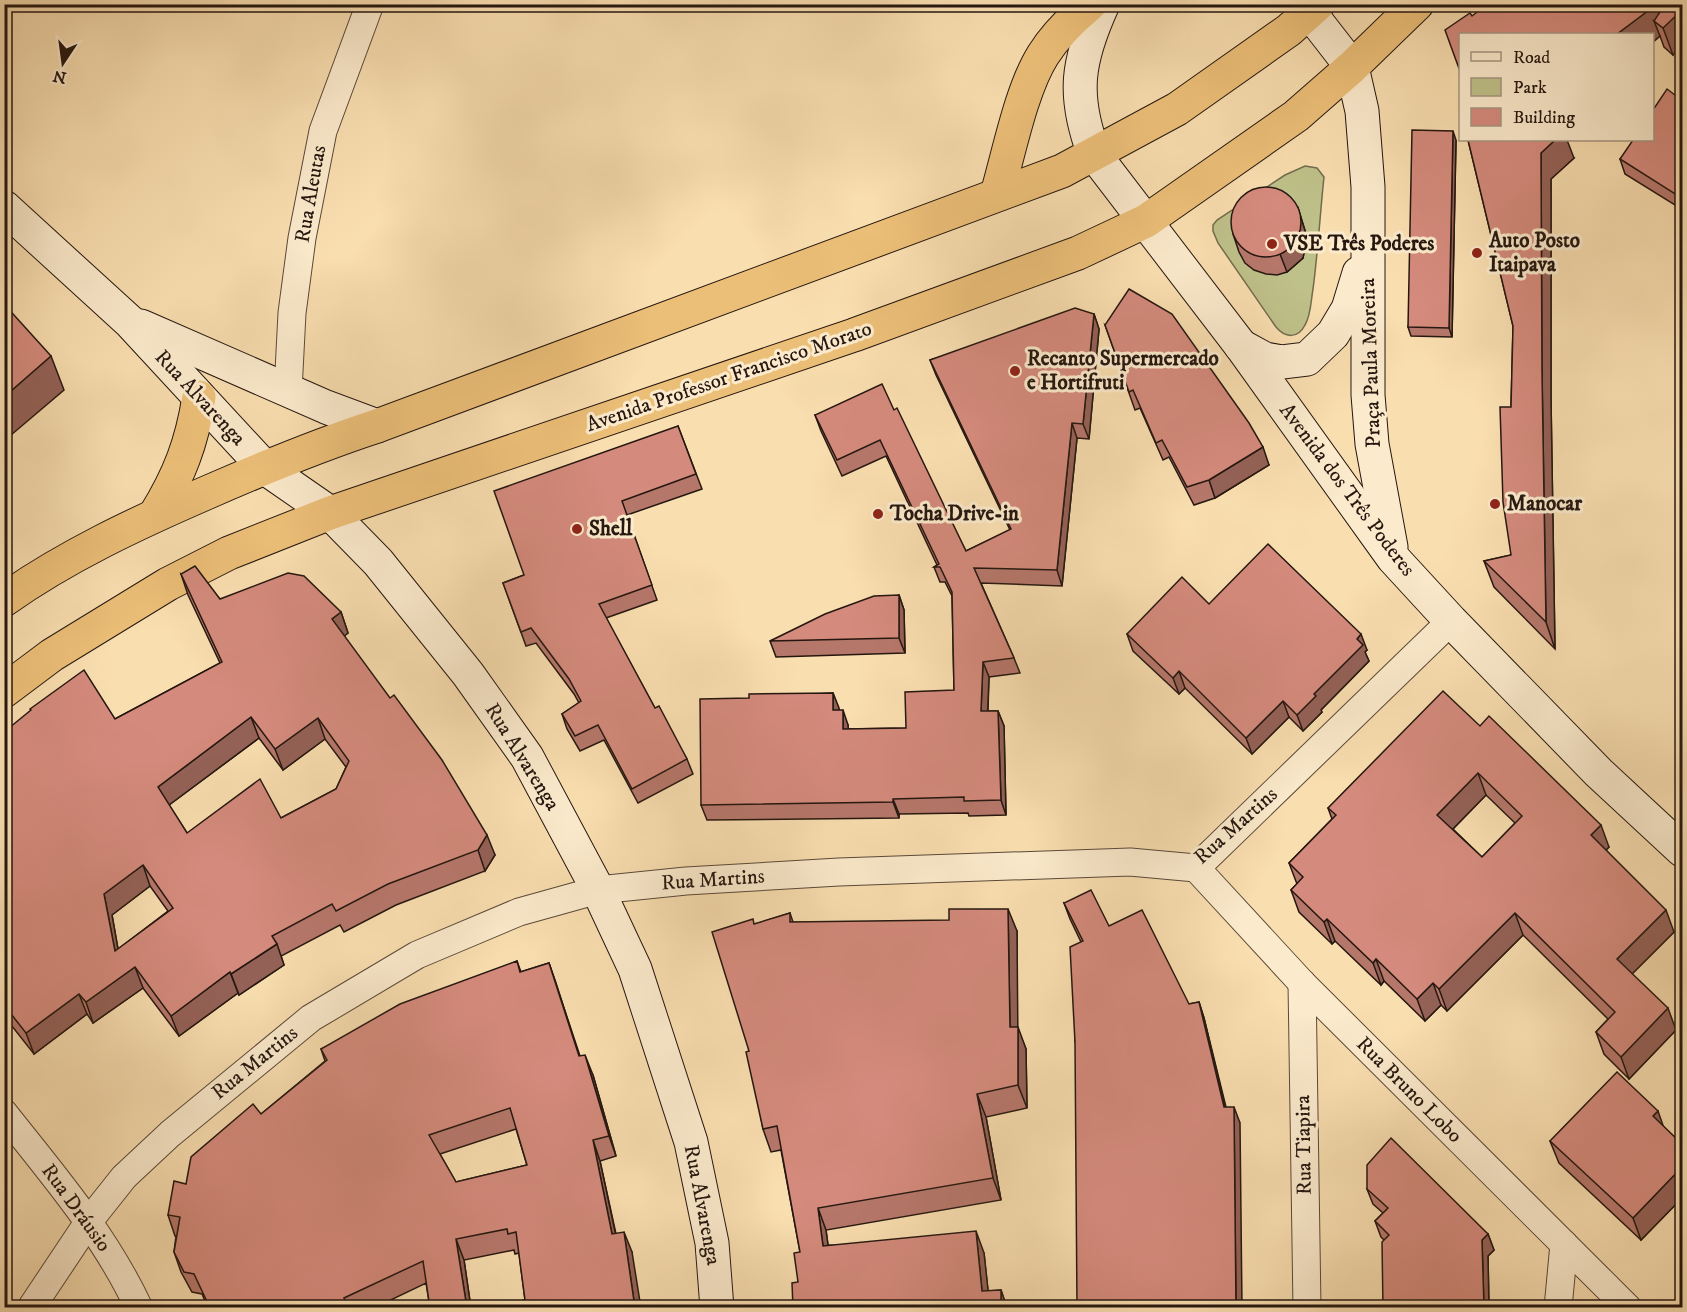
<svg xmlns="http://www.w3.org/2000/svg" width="1687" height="1312" font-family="'IM FELL DW Pica',serif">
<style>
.green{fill:#bfc18a;stroke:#726c4d;stroke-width:1.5}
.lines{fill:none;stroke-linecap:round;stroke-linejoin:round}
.street-casing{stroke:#5a4938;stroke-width:29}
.secondary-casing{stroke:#251710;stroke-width:35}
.highway-casing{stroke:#251710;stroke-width:35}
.street{stroke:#fbeacc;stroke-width:27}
.secondary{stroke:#fbeacc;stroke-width:33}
.highway{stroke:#ecbf78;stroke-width:33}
.wall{fill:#b6776b;stroke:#251710;stroke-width:1.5;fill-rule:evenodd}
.shaded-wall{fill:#946157;stroke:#251710;stroke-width:1.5}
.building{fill:#d48a7c;stroke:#251710;stroke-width:1.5;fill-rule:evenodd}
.poi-dot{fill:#8f2418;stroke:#fbeacc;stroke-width:2}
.labels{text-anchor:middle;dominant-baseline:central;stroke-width:6;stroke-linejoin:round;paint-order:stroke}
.street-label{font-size:21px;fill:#251710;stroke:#fbeacc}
.poi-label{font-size:21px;font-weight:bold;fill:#251710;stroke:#fbeacc;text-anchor:start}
</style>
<rect width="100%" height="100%" fill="#f9deb0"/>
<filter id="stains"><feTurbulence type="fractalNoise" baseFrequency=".00333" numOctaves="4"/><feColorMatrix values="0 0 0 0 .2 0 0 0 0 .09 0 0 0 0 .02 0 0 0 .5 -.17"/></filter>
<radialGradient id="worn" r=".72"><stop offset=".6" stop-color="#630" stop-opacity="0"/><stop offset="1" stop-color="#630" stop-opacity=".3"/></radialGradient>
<path class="green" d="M1305,166L1317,168L1324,177C1320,214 1318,252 1313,289C1311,300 1311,315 1305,325C1298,339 1285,338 1276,327L1218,243L1213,231V225L1217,220L1285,175Z"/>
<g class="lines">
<g class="street-casing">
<g id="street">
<polyline points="288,391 292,313 302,238 323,131 370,4"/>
<polyline points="1196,868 1302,983 1628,1308"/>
<polyline points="1302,983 1307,1308"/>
<path d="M4,1113C53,1175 105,1235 139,1308"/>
<polyline points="31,1308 89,1221 124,1177 170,1134 311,1018 417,955 519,912 598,890 686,881 839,872 1130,862 1196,868 1451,621"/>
<polyline points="1558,1308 1564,1244"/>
</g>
</g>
<g class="secondary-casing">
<g id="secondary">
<path d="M1103,4C1077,61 1072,95 1094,154L1241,346L1393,558L1451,621L1599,773L1682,850"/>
<polyline points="1303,4 1352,67 1362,111 1368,187 1368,395 1372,444 1391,547"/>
<polyline points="4,207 130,322 265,468 330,513 378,562 468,674 527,757 598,890 635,969 691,1142 712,1243 717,1308"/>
<polyline points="141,326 326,407 377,426"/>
<polyline points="1241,346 1265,359 1282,362 1307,359 1333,334 1348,309 1359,273"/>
</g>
</g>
<g class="highway-casing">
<g id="highway">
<path d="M997,194C1009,153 1021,90 1043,55C1055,36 1073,18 1090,4"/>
<path d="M155,515C179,476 192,443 199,397"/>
<path d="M4,600C66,556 137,523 206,493C263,468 319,445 377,426L1062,171L1177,109L1289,30L1318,4"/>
<polyline points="4,691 52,655 168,584 229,553 330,513 854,335 1078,253 1146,221 1296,116 1352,67 1417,4"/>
</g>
</g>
<use href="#street" class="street"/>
<use href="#secondary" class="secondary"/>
<use href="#highway" class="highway"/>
</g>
<g class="wall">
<polygon points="1683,4 1673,55 1664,47 1660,36 1653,42 1653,34 1472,16"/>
<polygon points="1683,101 1683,210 1625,174 1620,159"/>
<polygon points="1456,140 1452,337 1411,336 1408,327"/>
<polygon points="1468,140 1574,158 1551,179 1551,399 1555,649 1494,587 1484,561 1511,555 1511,407 1513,326"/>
<polygon points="1298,208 1307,237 1303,258 1287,272 1277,275 1266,274 1254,270 1245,263 1239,252 1233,234"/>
<polygon points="1094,314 1099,329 1089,439 1077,438 1062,586 981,583 1014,658 1020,673 989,677 988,711 998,711 1004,726 1006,815 969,816 968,813 899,814 899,818 707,820 701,805 749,698 833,693 839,710 848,725 848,729 906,728 954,690 952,596 945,582 940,582 934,567 937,565 886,456 842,476 821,431 815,415 894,410 966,551 1010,530 936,375 930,360"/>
<polygon points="1105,325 1269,465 1215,498 1194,505 1169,457 1163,460 1140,408 1135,410"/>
<polygon points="678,426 702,489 627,515 657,600 606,618 655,708 687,759 693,774 638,803 604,740 580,751 567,729 562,714 579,703 574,694 536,643 526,646 503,583 524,575"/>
<path d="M181,574L220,599L341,612L348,633L344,636L495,855L485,871L396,905L344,932L340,925L281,956L284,965L239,995L238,993L179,1036L143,988L93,1023L87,1014L34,1054L4,1016V732L115,719L220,663L188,595ZM259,738L283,770L325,739L346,767L336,789L281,818L187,833L169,805ZM150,886L168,911L118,949L112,915Z"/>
<polygon points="899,595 904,610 905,653 776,657 770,641"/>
<polygon points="1209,604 1367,650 1365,652 1369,661 1321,710 1322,712 1303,731 1289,717 1252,754 1185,688 1179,694 1133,651 1127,634"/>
<path d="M1480,726L1609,847L1606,850L1674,932L1632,974L1676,1030L1629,1079L1604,1054L1596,1032L1608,1019L1523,935L1447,1011L1441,1005L1425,1021L1384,981L1381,985L1335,941L1332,944L1299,912L1291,890L1297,884L1289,863L1332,819L1328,808ZM1486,795L1515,823L1482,857L1453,829Z"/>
<polygon points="1064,903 1109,926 1189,1004 1199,1002 1204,1018 1226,1107 1240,1123 1075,1042 1081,942 1070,919"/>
<polygon points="790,913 793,922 1017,931 1017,1027 1026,1049 1027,1108 986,1117 1001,1200 826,1230 828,1245 984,1253 988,1291 1001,1290 1007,1308 793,1308 798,1282 800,1252 781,1150 771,1152 763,1129 749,1051 755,924"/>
<path d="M517,961L521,972L549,963L580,1056L593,1075L616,1156L600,1161L616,1234L632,1252L525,1300L519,1253L515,1254L514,1250L464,1260L471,1308H430L426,1283L374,1308H208L202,1294L192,1292L181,1272L174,1252L176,1236H175L168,1215L186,1184L261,1114L325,1061L321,1049ZM516,1129L527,1165L456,1182L440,1154Z"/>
<polygon points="1663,1126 1683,1145 1683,1197 1641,1240 1559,1163 1550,1141"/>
<polygon points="1367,1189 1488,1234 1494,1250 1488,1256 1489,1308 1383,1308 1384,1240 1381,1237 1375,1221 1383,1213 1373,1204"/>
</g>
<g class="shaded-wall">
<polygon points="1657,4 1675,4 1683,9 1683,45 1673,55 1663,28 1654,21 1660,36 1653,42 1653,34 1617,34"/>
<polygon points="1453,131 1456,140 1452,337 1449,328"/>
<polygon points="1555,140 1567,140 1574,158 1551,179 1551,399 1555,649 1546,622 1542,372 1541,153"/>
<polygon points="1298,208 1307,237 1303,258 1287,272 1280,254"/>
<polygon points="1094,314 1099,329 1089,439 1083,424"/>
<polygon points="51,356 64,390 4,441 4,397"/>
<polygon points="1072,423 1077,438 1062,586 1057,570"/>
<polygon points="1263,447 1269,465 1215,498 1209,480"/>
<polygon points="899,595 904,610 905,653 899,638"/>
<polygon points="341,612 348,633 339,640 332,619"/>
<polygon points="1361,634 1367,650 1365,652 1369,661 1321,710 1322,712 1303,731 1297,715 1357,639"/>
<polygon points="983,662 989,677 987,727 981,711"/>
<polygon points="1179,671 1185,688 1179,694 1173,678"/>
<polygon points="833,693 839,708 839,726 833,710"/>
<polygon points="1283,701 1289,717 1252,754 1246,738"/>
<polygon points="843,710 848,725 849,745 843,729"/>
<polygon points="998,711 1004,726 1006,815 1001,800"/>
<polygon points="251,717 259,738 165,808 158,787"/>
<polygon points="318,718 325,739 283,770 275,749"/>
<polygon points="1478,773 1486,795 1445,837 1437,815"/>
<polygon points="893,799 899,814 899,818 893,802"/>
<polygon points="1601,825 1609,847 1599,857 1591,835"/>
<polygon points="487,835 495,855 485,871 478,850"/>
<polygon points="143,865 150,886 112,915 122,972 115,951 104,894"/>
<polygon points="1008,909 1017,931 1018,1049 1010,1027"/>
<polygon points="1666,910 1674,932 1625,981 1617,959"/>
<polygon points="1515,913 1523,935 1447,1011 1439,989"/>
<polygon points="1327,919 1335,941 1332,944 1324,922"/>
<polygon points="277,944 284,965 239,995 231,974"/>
<polygon points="1376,959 1384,981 1381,985 1373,963"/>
<polygon points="549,963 556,983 586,1077 579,1056"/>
<polygon points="135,967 143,988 93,1023 86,1002"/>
<polygon points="230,972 238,993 179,1036 171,1016"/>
<polygon points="1433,983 1441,1005 1425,1021 1417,999"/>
<polygon points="79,994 87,1014 34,1054 26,1033"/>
<polygon points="1199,1002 1204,1018 1229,1123 1224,1107"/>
<polygon points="1668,1008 1676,1030 1629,1079 1621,1057"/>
<polygon points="1018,1027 1026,1049 1027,1108 1018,1085"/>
<polygon points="585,1055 593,1075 616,1156 609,1136"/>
<polygon points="977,1094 986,1117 1001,1200 993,1178"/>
<polygon points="1234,1107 1240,1123 1242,1308 1236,1308"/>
<polygon points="1658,1111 1666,1134 1653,1116"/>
<polygon points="593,1140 600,1161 620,1255 612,1234"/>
<polygon points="1683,1166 1683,1197 1641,1240 1633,1218"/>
<polygon points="818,1208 826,1230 831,1268 823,1246"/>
<polygon points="976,1231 984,1253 990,1308 982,1291"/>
<polygon points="624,1232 632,1252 641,1308 635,1308"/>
<polygon points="1488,1234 1494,1250 1488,1256 1489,1308 1484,1308 1482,1240"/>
<polygon points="456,1239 464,1260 471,1308 467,1308"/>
<polygon points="1001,1290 1007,1308 1001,1308"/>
</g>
<g class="building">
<polygon points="1487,4 1657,4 1617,34 1461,34 1461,74 1445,30 1470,13 1472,16"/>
<polygon points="1665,4 1683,4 1683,9 1663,28 1654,21"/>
<polygon points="1667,89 1683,101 1683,199 1620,159 1633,140 1653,140 1653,110"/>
<polygon points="1412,130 1453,131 1449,328 1408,327"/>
<polygon points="1468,140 1555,140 1541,153 1542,372 1546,622 1484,561 1511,555 1503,502 1500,407 1511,407 1513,326"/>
<circle cx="1266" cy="222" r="35"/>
<polygon points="1129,289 1172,314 1249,423 1263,447 1209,480 1187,487 1162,440 1156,443 1133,390 1129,392 1105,325"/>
<polygon points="4,304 51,356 4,397"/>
<polygon points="1075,308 1094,314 1083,424 1072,423 1057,570 974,568 1014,658 983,662 981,711 998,711 1001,800 964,801 964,797 893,799 893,802 701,805 700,699 749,698 749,694 833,693 833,710 843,710 843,729 906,728 905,692 954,690 952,592 940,567 934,567 939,564 880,440 837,460 815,415 882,384 894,410 897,408 966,551 1011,529 930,360"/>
<polygon points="678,426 696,474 622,501 652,585 599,604 655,708 659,706 687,759 632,789 598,725 575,736 562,714 581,701 569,679 531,628 521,632 503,583 524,575 494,491"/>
<polygon points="1268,544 1361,634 1357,639 1363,645 1314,694 1316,696 1297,715 1283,701 1246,738 1179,671 1173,678 1127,634 1182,577 1209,604"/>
<path d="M195,566L220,599L288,573L304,576L341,612L332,619L390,698L394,695L442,760L487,835L478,850L388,884L336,911L332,904L272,936L277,944L231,974L230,972L171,1016L135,967L86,1002L79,994L26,1033L4,1005V732L31,710L30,709L84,670L115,719L222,662L181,574ZM251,717L275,749L318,718L349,761L336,789L281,818L260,779L187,833L158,787ZM143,865L173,908L115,951L104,894Z"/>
<polygon points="899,595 899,638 770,641 825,614 874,596"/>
<path d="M1443,691L1480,726L1489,716L1601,825L1591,835L1666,910L1617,959L1668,1008L1621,1057L1596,1032L1615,1012L1515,913L1439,989L1433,983L1417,999L1376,959L1373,963L1327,919L1324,922L1291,890L1303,877L1289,863L1336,815L1328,808ZM1478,773L1522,816L1482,857L1437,815Z"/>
<polygon points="1091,890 1109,926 1142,910 1189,1004 1199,1002 1224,1107 1234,1107 1236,1308 1077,1308 1075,1042 1070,947 1083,941 1064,903"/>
<polygon points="949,909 1008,909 1010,1027 1018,1027 1018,1085 977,1094 993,1178 818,1208 823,1246 976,1231 982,1291 1001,1290 1001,1308 793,1308 792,1283 798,1282 794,1253 800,1252 777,1126 763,1129 746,1052 749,1051 712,932 753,919 754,924 790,913 790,922 949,920"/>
<path d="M517,961L520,972L549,963L579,1056L585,1055L609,1136L593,1140L612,1234L624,1232L635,1308H524L523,1300H525L516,1232L508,1234L507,1229L456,1239L467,1308H430L423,1261L344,1298L348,1308H210L194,1274L184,1272L174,1252L180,1217L168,1215L174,1181L186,1184L191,1157L253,1104L261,1114L327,1060L321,1049L400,1004ZM510,1108L527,1165L456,1182L429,1135Z"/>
<polygon points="1617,1072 1658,1111 1653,1116 1683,1145 1683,1166 1633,1218 1550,1141"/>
<polygon points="1391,1138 1488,1234 1482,1240 1484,1308 1383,1308 1382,1242 1389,1235 1375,1221 1388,1208 1367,1189 1367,1165"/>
</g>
<g class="poi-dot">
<circle cx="1272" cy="244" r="6"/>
<circle cx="1477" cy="253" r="6"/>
<circle cx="1015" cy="371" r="6"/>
<circle cx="1495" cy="504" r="6"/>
<circle cx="878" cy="514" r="6"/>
<circle cx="577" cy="529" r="6"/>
</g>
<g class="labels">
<g class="street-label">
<text transform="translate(311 194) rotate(-80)">Rua Aleutas</text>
<text transform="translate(1371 363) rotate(-92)">Praça Paula Moreira</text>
<text transform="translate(729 377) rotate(-19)">Avenida Professor Francisco Morato</text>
<text transform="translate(200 398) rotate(47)">Rua Alvarenga</text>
<text transform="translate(1347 490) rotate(53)">Avenida dos Três Poderes</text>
<text transform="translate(522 757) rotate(58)">Rua Alvarenga</text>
<text transform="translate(1236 826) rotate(-42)">Rua Martins</text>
<text transform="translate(713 880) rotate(-4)">Rua Martins</text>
<text transform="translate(255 1063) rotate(-39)">Rua Martins</text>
<text transform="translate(1409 1090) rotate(45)">Rua Bruno Lobo</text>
<text transform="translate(1304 1145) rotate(-91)">Rua Tiapira</text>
<text transform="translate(702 1205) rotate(79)">Rua Alvarenga</text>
<text transform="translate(76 1208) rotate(54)">Rua Dráusio</text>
</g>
<g class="poi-label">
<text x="1489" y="241">Auto Posto<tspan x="1489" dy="24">Itaipava</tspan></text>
<text x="1284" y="244">VSE Três Poderes</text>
<text x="1027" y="359">Recanto Supermercado<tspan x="1027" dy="24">e Hortifruti</tspan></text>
<text x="1507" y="504">Manocar</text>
<text x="890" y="514">Tocha Drive-in</text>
<text x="589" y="529">Shell</text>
</g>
</g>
<rect width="1687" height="1312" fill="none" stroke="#f9deb0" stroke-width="24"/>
<rect x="6" y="6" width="1675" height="1300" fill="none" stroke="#251710" stroke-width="3"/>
<rect x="12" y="12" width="1663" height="1288" fill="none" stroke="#251710" stroke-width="1.5"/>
<rect x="1459" y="33" width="195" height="108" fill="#fbeacc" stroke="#a59681" stroke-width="1.5"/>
<rect x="1471" y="52" width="30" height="9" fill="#fbeacc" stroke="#a59681" stroke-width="1.5"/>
<text x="1513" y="63" font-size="18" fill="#251710">Road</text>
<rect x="1471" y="78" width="30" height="18" fill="#bfc18a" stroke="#a59681" stroke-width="1.5"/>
<text x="1513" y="93" font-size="18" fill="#251710">Park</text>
<rect x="1471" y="108" width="30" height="18" fill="#d48a7c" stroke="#a59681" stroke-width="1.5"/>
<text x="1513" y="123" font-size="18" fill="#251710">Building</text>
<g transform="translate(63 63) rotate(193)" stroke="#fbeacc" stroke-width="4.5" paint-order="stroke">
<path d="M0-4.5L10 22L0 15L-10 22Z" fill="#251710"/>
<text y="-9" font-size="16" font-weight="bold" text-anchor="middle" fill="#251710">N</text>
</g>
<rect width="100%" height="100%" filter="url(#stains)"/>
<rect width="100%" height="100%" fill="url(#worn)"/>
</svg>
